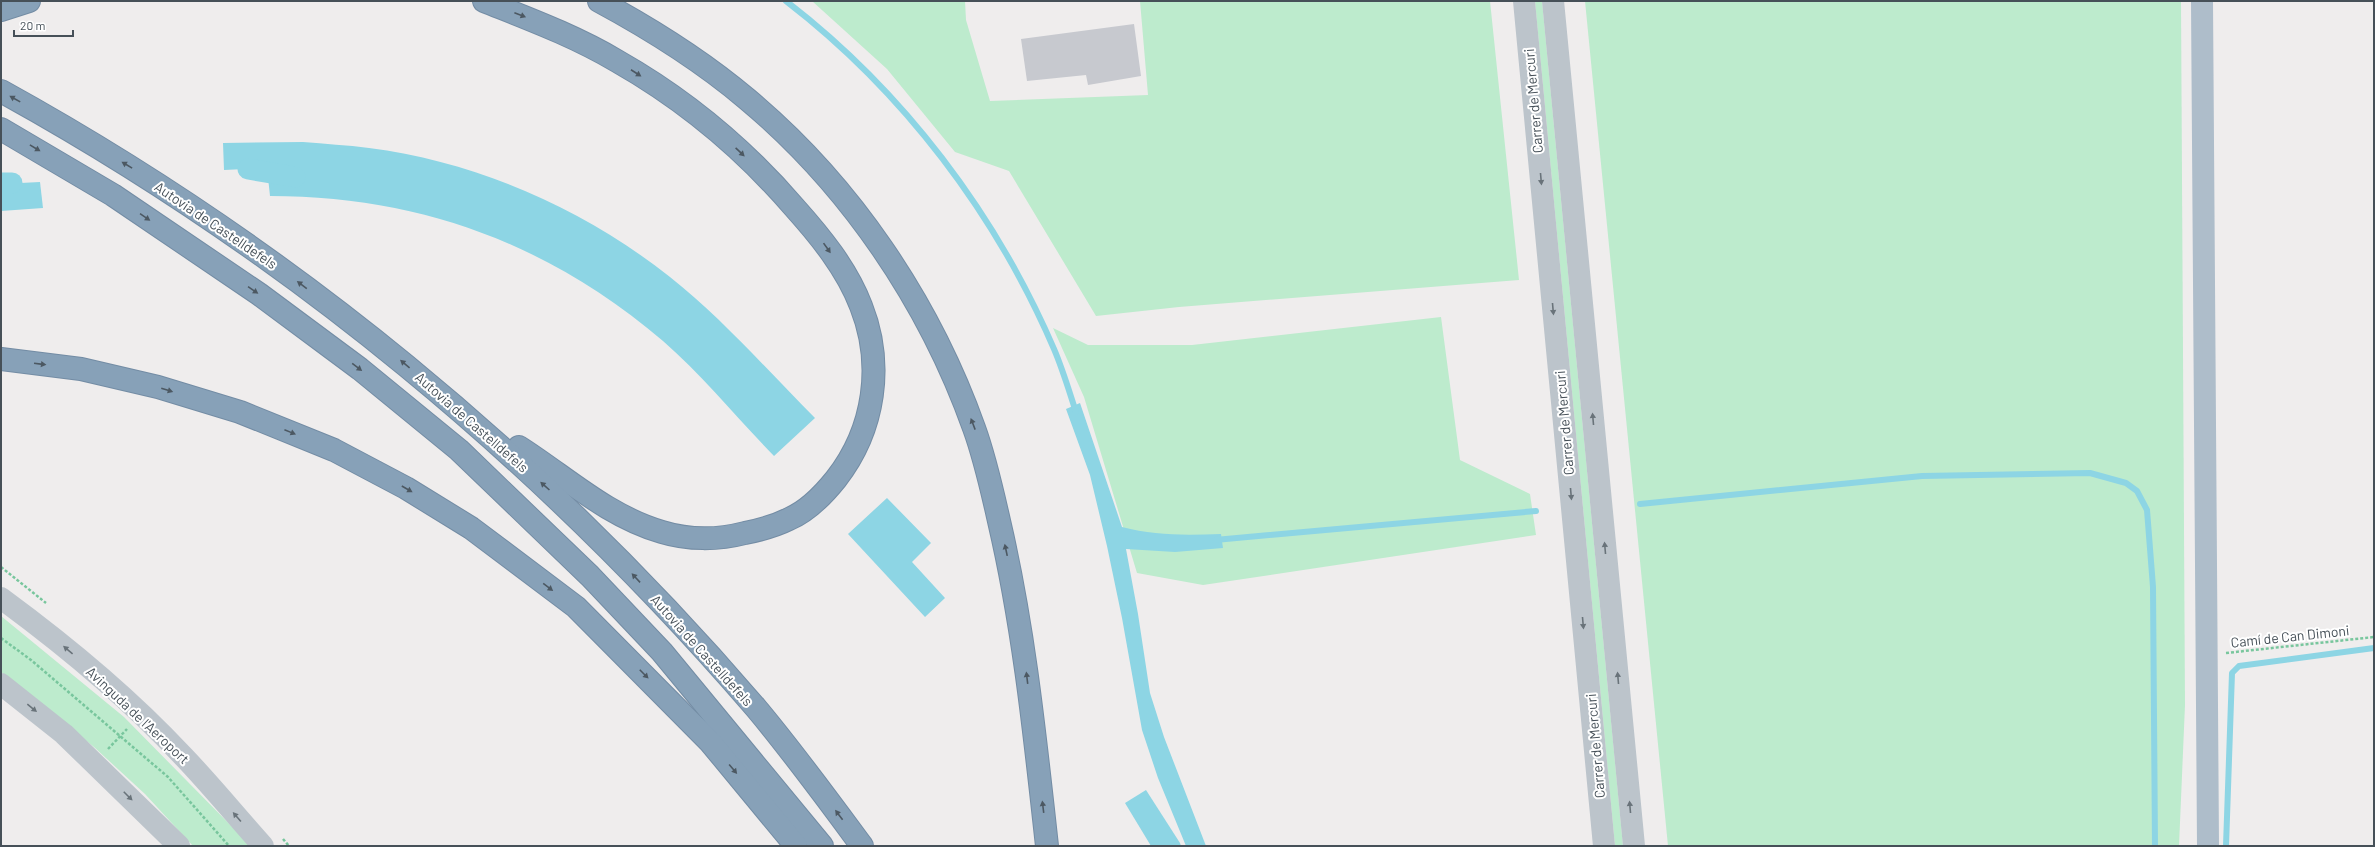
<svg xmlns="http://www.w3.org/2000/svg" width="2375" height="847" font-family="Barlow,sans-serif">
<style>
.green{fill:#bdebcd}
.water{fill:#8dd5e4}
.lines{fill:none;stroke-linecap:round;stroke-linejoin:round}
.stream{stroke:#8dd5e4;stroke-width:6}
.canal{stroke:#8dd5e4;stroke-width:21}
.building{fill:#c7c9cf}
.highway-casing{stroke:#738ca4;stroke-width:24}
.path{stroke:#78c69d;stroke-width:2.5;stroke-dasharray:3 2;stroke-linecap:butt}
.minor{stroke:#bcc4cb;stroke-width:22}
.major{stroke:#aebdca;stroke-width:22}
.highway{stroke:#87a1b8;stroke-width:22}
.oneway{fill:#4c5862}
.oneway2{fill:#69737a}
.labels{text-anchor:middle;dominant-baseline:central;stroke-width:4;stroke-linejoin:round;paint-order:stroke}
.street-label{font-size:14px;fill:#465058;stroke:#fff}
</style>
<rect width="100%" height="100%" fill="#efeded"/>
<g class="green">
<polygon points="812,1 965,1 966,20 990,101 1148,95 1140,1 1490,1 1519,280 1179,307 1096,316 1009,171 955,152 887,69"/>
<polygon points="1535,1 1542,1 1623,846 1615,846"/>
<polygon points="1585,1 2181,1 2185,705 2179,846 1668,846"/>
<polygon points="1441,317 1460,460 1530,494 1536,535 1203,585 1137,573 1084,397 1053,328 1088,345 1192,345"/>
<polygon points="1,616 124,717 251,846 193,846 145,794 94,747 1,672"/>
</g>
<g class="water">
<path d="M303,142C325,144 347,145 369,148C478,162 584,209 670,277C723,319 768,371 815,418L774,456C737,418 703,376 663,341C549,244 420,196 270,196L267,168L224,170L223,143Z"/>
<polygon points="40,182 43,208 1,211 1,184"/>
<path d="M1080,403L1122,527C1155,536 1187,535 1221,534L1223,548L1175,552L1126,549L1138,614L1150,693L1164,737L1206,846H1186L1158,778L1142,730L1122,618L1107,546L1090,475L1066,409Z"/>
<polygon points="887,498 931,543 912,562 945,598 925,617 848,534"/>
<polygon points="1146,790 1180,843 1181,846 1151,846 1125,803"/>
</g>
<g class="lines">
<g class="stream">
<path d="M786,1C903,91 996,214 1054,349C1063,370 1069,391 1076,412"/>
<polyline points="1640,504 1922,476 2090,473 2126,483 2137,491 2147,510 2153,587 2155,846"/>
<polyline points="1215,540 1536,511"/>
<polyline points="2226,846 2232,673 2239,666 2374,648"/>
</g>
<g class="canal">
<polyline points="248,169 295,177"/>
<polyline points="1,183 12,183"/>
</g>
</g>
<polygon class="building" points="1134,24 1141,76 1088,85 1086,75 1027,81 1021,39"/>
<g class="lines">
<g class="highway-casing">
<g id="highway">
<path d="M484,1C529,19 575,36 617,61C684,99 744,149 794,207C820,236 847,269 861,306C884,364 875,429 836,479C824,494 808,511 789,519C775,526 760,530 745,533C718,540 688,540 662,532C607,516 566,477 519,447"/>
<path d="M599,1C651,29 702,61 747,99C850,185 929,302 974,428C985,458 992,490 999,521C1024,628 1035,737 1047,846"/>
<polyline points="1,10 29,1"/>
<path d="M1,91C288,249 543,460 756,708C793,752 828,800 862,846"/>
<polyline points="1,129 113,195 259,294 360,369 459,450 590,576 662,652 822,846"/>
<polyline points="1,359 81,369 158,387 240,412 334,450 406,488 471,528 576,607 710,742 796,846"/>
</g>
</g>
<g class="path">
<polyline points="1,567 46,603"/>
<polyline points="1,638 31,660 168,777 229,846"/>
<polyline points="2226,653 2374,637"/>
<polyline points="108,749 127,729"/>
<polyline points="283,839 289,846"/>
</g>
<g class="minor">
<polyline points="1524,1 1604,846"/>
<polyline points="1553,1 1634,846"/>
<path d="M1,598C65,645 128,697 182,755C210,784 236,816 263,846"/>
<polyline points="1,684 64,734 179,846"/>
</g>
<polyline class="major" points="2202,1 2208,846"/>
<use href="#highway" class="highway"/>
</g>
<defs><path id="oneway-solid" d="M-6-.8H1V-3.2L6.5 0L1 3.2V.8H-6Z"/></defs>
<g class="oneway">
<use href="#oneway-solid" transform="translate(520 15) rotate(21)"/>
<use href="#oneway-solid" transform="translate(636 73) rotate(33)"/>
<use href="#oneway-solid" transform="translate(15 99) rotate(-151)"/>
<use href="#oneway-solid" transform="translate(35 148) rotate(31)"/>
<use href="#oneway-solid" transform="translate(740 152) rotate(43)"/>
<use href="#oneway-solid" transform="translate(127 165) rotate(-149)"/>
<use href="#oneway-solid" transform="translate(145 217) rotate(34)"/>
<use href="#oneway-solid" transform="translate(827 248) rotate(55)"/>
<use href="#oneway-solid" transform="translate(302 285) rotate(-143)"/>
<use href="#oneway-solid" transform="translate(253 290) rotate(34)"/>
<use href="#oneway-solid" transform="translate(40 364) rotate(7)"/>
<use href="#oneway-solid" transform="translate(405 364) rotate(-140)"/>
<use href="#oneway-solid" transform="translate(357 367) rotate(37)"/>
<use href="#oneway-solid" transform="translate(167 390) rotate(17)"/>
<use href="#oneway-solid" transform="translate(973 424) rotate(-111)"/>
<use href="#oneway-solid" transform="translate(290 432) rotate(22)"/>
<use href="#oneway-solid" transform="translate(545 486) rotate(-138)"/>
<use href="#oneway-solid" transform="translate(407 489) rotate(30)"/>
<use href="#oneway-solid" transform="translate(1006 550) rotate(-102)"/>
<use href="#oneway-solid" transform="translate(636 578) rotate(-133)"/>
<use href="#oneway-solid" transform="translate(548 587) rotate(37)"/>
<use href="#oneway-solid" transform="translate(644 674) rotate(45)"/>
<use href="#oneway-solid" transform="translate(1027 678) rotate(-97)"/>
<use href="#oneway-solid" transform="translate(733 769) rotate(50)"/>
<use href="#oneway-solid" transform="translate(1043 807) rotate(-97)"/>
<use href="#oneway-solid" transform="translate(839 815) rotate(-127)"/>
</g>
<g class="oneway2">
<use href="#oneway-solid" transform="translate(1541 179) rotate(85)"/>
<use href="#oneway-solid" transform="translate(1553 309) rotate(85)"/>
<use href="#oneway-solid" transform="translate(1593 419) rotate(-95)"/>
<use href="#oneway-solid" transform="translate(1571 494) rotate(85)"/>
<use href="#oneway-solid" transform="translate(1605 548) rotate(-95)"/>
<use href="#oneway-solid" transform="translate(1583 623) rotate(85)"/>
<use href="#oneway-solid" transform="translate(68 650) rotate(-140)"/>
<use href="#oneway-solid" transform="translate(1618 678) rotate(-95)"/>
<use href="#oneway-solid" transform="translate(32 708) rotate(39)"/>
<use href="#oneway-solid" transform="translate(128 796) rotate(45)"/>
<use href="#oneway-solid" transform="translate(1630 807) rotate(-95)"/>
<use href="#oneway-solid" transform="translate(237 817) rotate(-131)"/>
</g>
<g class="labels">
<g class="street-label">
<text transform="translate(1533 101) rotate(-95)">Carrer de Mercuri</text>
<text transform="translate(216 225) rotate(34)">Autovia de Castelldefels</text>
<text transform="translate(472 422) rotate(41)">Autovia de Castelldefels</text>
<text transform="translate(1564 423) rotate(-95)">Carrer de Mercuri</text>
<text transform="translate(2290 636) rotate(-6)">Camí de Can Dimoni</text>
<text transform="translate(702 650) rotate(48)">Autovia de Castelldefels</text>
<text transform="translate(138 715) rotate(43)">Avinguda de l'Aeroport</text>
<text transform="translate(1595 746) rotate(-95)">Carrer de Mercuri</text>
</g>
</g>
<rect width="2375" height="847" fill="none" stroke="#465058" stroke-width="4"/>
<path d="M14 30v6h59v-6" fill="none" stroke="#465058" stroke-width="2"/>
<text x="20" y="30" font-size="12" fill="#465058" stroke="#ffffff" stroke-width="3" paint-order="stroke">20 m</text>
</svg>
